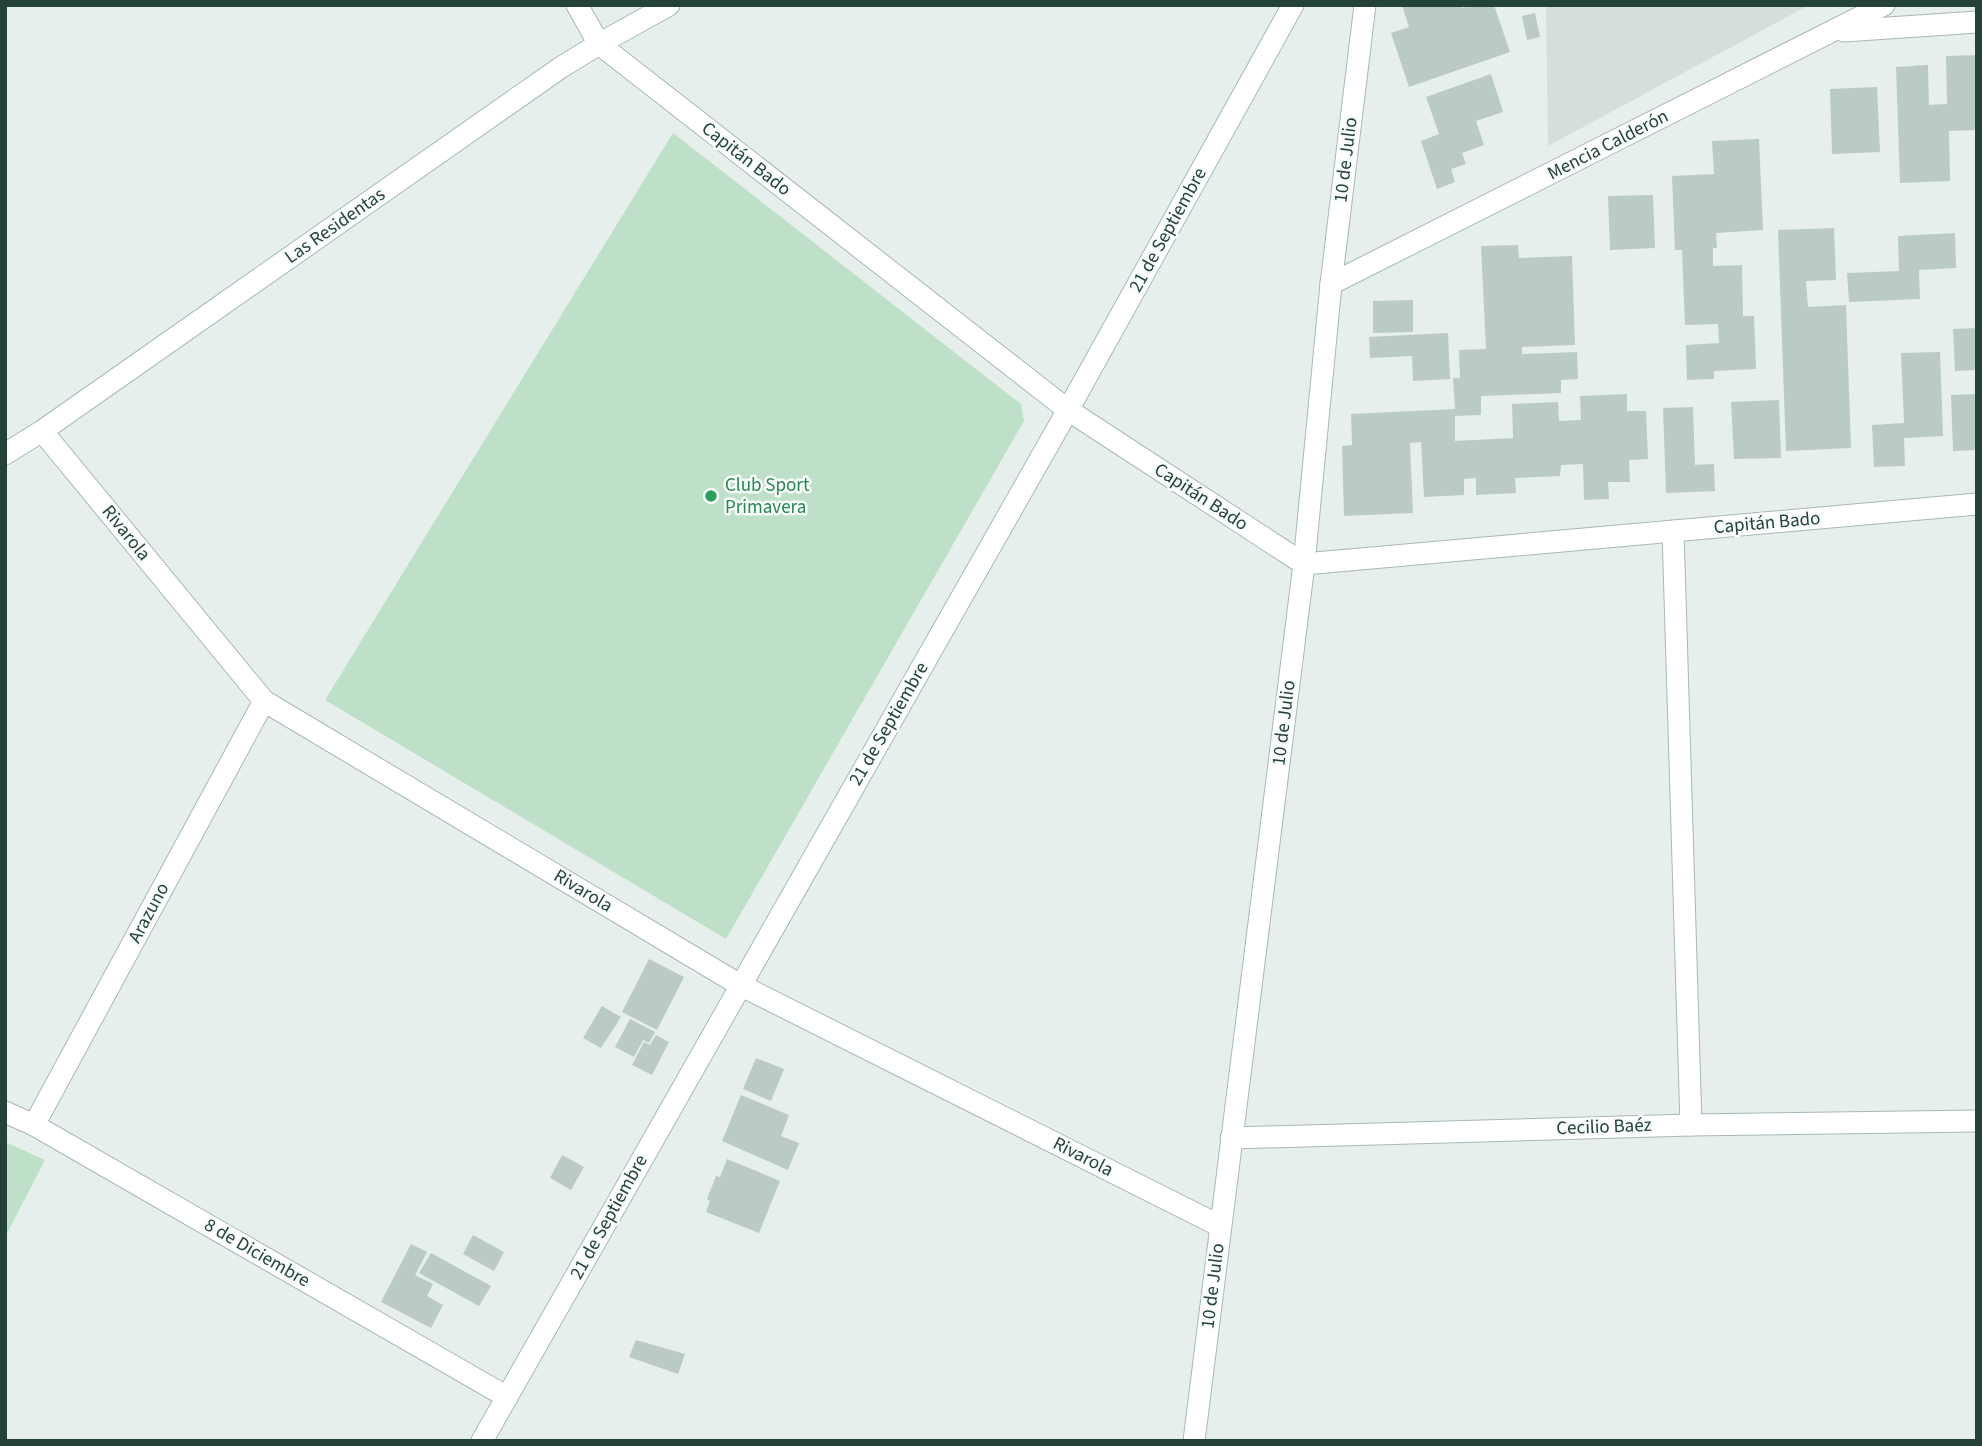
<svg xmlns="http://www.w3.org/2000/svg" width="1982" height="1446" font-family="'Source Sans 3',sans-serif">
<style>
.built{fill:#d4dfda}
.green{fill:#bfe0c8}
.building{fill:#bbcac4}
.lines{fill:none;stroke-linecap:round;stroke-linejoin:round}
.street-casing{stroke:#a8b8b2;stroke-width:23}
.secondary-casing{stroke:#a4bbb3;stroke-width:23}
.street{stroke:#fff;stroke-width:21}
.secondary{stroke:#fff;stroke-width:21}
.leisure-dot{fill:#2e9e5b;stroke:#f7fbf9;stroke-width:2.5}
.labels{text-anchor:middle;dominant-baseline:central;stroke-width:5;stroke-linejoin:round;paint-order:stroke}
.street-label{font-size:19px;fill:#24423a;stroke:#f7fbf9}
.leisure-label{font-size:19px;fill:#27864d;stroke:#f7fbf9;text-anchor:start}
</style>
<rect width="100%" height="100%" fill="#e6efeb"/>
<polygon class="built" points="1546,5 1809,5 1548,146"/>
<g class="green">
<polygon points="673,133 1021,404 1024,421 726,939 325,700"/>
<polygon points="5,1142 45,1160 5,1237"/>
</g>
<g class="building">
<polygon points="1402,5 1462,5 1463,8 1471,5 1494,5 1510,52 1409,87 1391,33 1409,27"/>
<polygon points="1535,13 1540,37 1527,40 1522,16"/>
<polygon points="1977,55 1977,130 1949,131 1950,181 1900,183 1896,67 1928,65 1929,105 1947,104 1946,56"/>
<polygon points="1491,74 1503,112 1476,121 1484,145 1462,153 1466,164 1451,169 1455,182 1437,189 1421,141 1439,134 1426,97"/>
<polygon points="1877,87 1880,152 1832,154 1830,89"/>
<polygon points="1759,139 1763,230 1716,233 1717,248 1713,248 1713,266 1742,265 1743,316 1754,316 1756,369 1714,371 1714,379 1687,380 1686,345 1719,343 1718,324 1685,325 1682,250 1675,250 1672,176 1714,174 1712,141"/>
<polygon points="1653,195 1655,248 1610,250 1608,196"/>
<polygon points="1834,228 1836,280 1806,281 1808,307 1846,305 1851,448 1786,451 1778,230"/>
<polygon points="1955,233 1956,268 1919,270 1920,299 1849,302 1847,273 1899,271 1898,236"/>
<polygon points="1518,245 1519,258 1572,256 1575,345 1522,347 1522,354 1577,352 1578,379 1561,380 1561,393 1481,396 1481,415 1455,416 1455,441 1513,438 1512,404 1558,402 1559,421 1581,420 1580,396 1627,394 1627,411 1646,411 1648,459 1629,460 1630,482 1608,482 1609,499 1584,500 1583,464 1561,465 1560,476 1515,478 1516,493 1476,495 1476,478 1464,479 1464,495 1424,497 1421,442 1410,443 1413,513 1344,516 1342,446 1352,445 1351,414 1455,409 1453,378 1460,378 1459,350 1486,349 1481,246"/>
<polygon points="1413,300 1413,332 1373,333 1373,301"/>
<polygon points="1977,328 1977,370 1955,371 1953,329"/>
<polygon points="1448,333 1450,379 1413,381 1412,356 1370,358 1369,337"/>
<polygon points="1940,352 1943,436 1904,438 1905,466 1874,467 1872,425 1904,423 1901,353"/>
<polygon points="1977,394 1977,450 1953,451 1951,395"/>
<polygon points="1779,400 1781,458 1734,459 1731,402"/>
<polygon points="1693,407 1695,465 1714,464 1715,491 1666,493 1663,408"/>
<polygon points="649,959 684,977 657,1030 622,1012"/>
<polygon points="602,1006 621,1017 601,1048 583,1038"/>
<polygon points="630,1019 655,1032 649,1043 643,1040 634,1057 615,1047"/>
<polygon points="656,1035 669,1042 652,1075 632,1065 644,1042 650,1045"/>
<polygon points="756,1058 784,1069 771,1101 743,1089"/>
<polygon points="741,1095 789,1115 781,1136 799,1143 788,1170 722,1141"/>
<polygon points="562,1155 584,1167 571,1190 550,1178"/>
<polygon points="727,1159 780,1181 759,1233 706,1212 710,1201 707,1199 716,1176 720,1177"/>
<polygon points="473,1235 504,1252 494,1271 463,1254"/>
<polygon points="411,1244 427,1252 415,1275 433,1284 427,1296 443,1305 431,1328 381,1302"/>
<polygon points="431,1253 491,1286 479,1306 419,1273"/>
<polygon points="636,1340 685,1354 678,1374 629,1357"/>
</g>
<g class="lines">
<g class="street-casing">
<g id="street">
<polyline points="577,5 599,44 1068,410 1304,564 1977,504"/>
<polyline points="1844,31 1977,22"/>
<polyline points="1331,284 1884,5"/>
<polyline points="42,431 264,701 740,985 1220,1226"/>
<polyline points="1673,531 1691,1125"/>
<polyline points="5,1112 34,1125 507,1397"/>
<polyline points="34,1125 264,701"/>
<polyline points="1231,1138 1691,1125 1977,1121"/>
</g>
</g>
<g class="secondary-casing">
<g id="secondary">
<polyline points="5,454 42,431 560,68 599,44 669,5"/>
<polyline points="482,1441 1068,410 1293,5"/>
<polyline points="1194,1441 1304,564 1331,284 1365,5"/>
</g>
</g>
<use href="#street" class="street"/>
<use href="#secondary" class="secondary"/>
</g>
<circle class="leisure-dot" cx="711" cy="496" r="7"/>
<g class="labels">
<g class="street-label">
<text transform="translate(1608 145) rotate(-27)">Mencia Calderón</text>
<text transform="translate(746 159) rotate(38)">Capitán Bado</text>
<text transform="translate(1346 160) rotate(-83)">10 de Julio</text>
<text transform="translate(335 226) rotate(-35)">Las Residentas</text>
<text transform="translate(1168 230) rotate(-61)">21 de Septiembre</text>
<text transform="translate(1201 497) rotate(33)">Capitán Bado</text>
<text transform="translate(1767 523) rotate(-5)">Capitán Bado</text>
<text transform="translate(126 533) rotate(51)">Rivarola</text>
<text transform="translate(1284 723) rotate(-83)">10 de Julio</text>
<text transform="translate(889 724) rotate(-60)">21 de Septiembre</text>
<text transform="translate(583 891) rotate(31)">Rivarola</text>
<text transform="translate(149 913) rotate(-62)">Arazuno</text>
<text transform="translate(1604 1127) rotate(-2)">Cecilio Baéz</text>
<text transform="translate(1083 1157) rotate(27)">Rivarola</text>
<text transform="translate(609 1217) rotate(-61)">21 de Septiembre</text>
<text transform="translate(257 1253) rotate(30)">8 de Diciembre</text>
<text transform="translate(1213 1286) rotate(-83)">10 de Julio</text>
</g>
<g class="leisure-label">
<text x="725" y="485">Club Sport<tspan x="725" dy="22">Primavera</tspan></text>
</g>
</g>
<rect width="1982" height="1446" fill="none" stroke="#24423a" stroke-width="14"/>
</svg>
